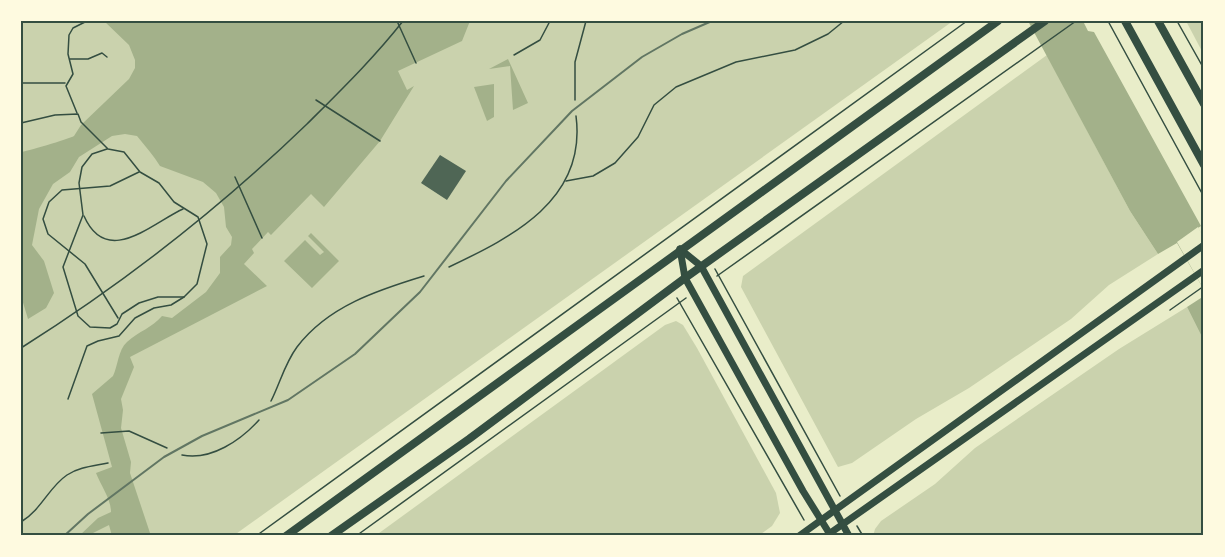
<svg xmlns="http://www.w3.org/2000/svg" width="1225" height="557" font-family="Georgia,serif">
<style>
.green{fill:#cad2ad}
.water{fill:#a3b18a}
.pier{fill:#e9edc9}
.building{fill:#4f6655}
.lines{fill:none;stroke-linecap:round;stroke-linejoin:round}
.path{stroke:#344e41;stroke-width:1.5}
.service{stroke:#617663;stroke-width:2}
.secondary{stroke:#344e41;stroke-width:7}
.primary{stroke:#344e41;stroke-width:8}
.neatline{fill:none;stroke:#344e41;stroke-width:2}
</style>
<rect width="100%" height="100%" fill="#e9edc9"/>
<g class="green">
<polygon points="21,21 953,21 233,536 21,536"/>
<polygon points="1186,21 1204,21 1204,55"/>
<polygon points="1047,55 1130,211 1158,254 1109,285 1071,319 969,388 916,419 852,463 838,467 741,287 743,276"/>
<polygon points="1187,307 1204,341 1204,536 873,536 875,529 881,521 935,484 975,448 1119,349"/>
<polygon points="676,321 683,325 697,348 776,493 780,513 772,526 758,536 375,536 665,325"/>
</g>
<g class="water">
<path d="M104,21H470L462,41L398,71L407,90L414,86L380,141L324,207L311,194L271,235L268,232L252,249L254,253L244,264L267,286L130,357L134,367L121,399L123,410L121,428L131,462L130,473L151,536H112L109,525L87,536H79L98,518L111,512C111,499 101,486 96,473L112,467L92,394L113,376C118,366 118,350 127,342C139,331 152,328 162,316L172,318L206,292L220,273V257L231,245L232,237L226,227L224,207L216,193L203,182L160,166C154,156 145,146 137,136L125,134L112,136L79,157L70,172L53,184L39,209L32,245L44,261L54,293L46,308L28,319L21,296V152C24,152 69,139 74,136L81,125L129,79L135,68V60L129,45Z"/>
<polygon points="1028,21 1083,21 1088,31 1094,32 1201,226 1198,228 1204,238 1204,290 1177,243 1158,254 1130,211"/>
<polygon points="508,59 528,103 513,110 510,66 489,69"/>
<polygon points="494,84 494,117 487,121 474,87"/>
<polygon points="311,233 339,261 312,288 284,261 305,240 320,255 324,252 308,236"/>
<polygon points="1204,296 1204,341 1187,307"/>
</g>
<polygon class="pier" points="1198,227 1204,238 1204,290 1177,242"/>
<polygon class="building" points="440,155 466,171 447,200 421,183"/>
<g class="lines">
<g class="path">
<polyline points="397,21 416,63"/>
<polyline points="1108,21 1204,197"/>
<polyline points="1177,21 1204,69"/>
<polyline points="514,55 540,40 550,21"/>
<polyline points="70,59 88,59 102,53 107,57"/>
<polyline points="21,83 65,83"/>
<polyline points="316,100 380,141"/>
<polyline points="575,100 575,62 586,21"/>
<polyline points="77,113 66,86 73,74 68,54 69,35 73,28 87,21"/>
<polyline points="21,123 55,115 78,114 81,122 108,149 124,152 140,172 159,183 174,202 198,217 207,244 197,284 184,297 171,305 154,308 135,318 119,336 98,341 87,346 68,399"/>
<polyline points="107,149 92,154 82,167 79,183 83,215 63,267 78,316 90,327 110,328 117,324 122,314 139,303 158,297 184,297"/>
<polyline points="235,177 262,238"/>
<polyline points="566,181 593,176 615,163 638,137 654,105 676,87 736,62 795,50 828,34 844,21"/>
<path d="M84,216C107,268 152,223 183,209"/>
<path d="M449,267C512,237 587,200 576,116"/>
<polyline points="715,269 840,496"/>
<polyline points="717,276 1076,21"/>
<polyline points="677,298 804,520"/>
<polyline points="1170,310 1204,286"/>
<polyline points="118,318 85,264 48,234 43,219 49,202 62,190 110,186 139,172"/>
<path d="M21,348C124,283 219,209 307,124C340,91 374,58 403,21"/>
<path d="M271,401C280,383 285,363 297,347C328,306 378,290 424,276"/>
<polyline points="101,433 129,431 167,448"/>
<path d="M182,455C211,461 241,440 259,420"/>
<path d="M21,522C42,509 49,487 67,475C79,467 94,466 108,463"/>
<polyline points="857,526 863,536"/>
<polyline points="256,536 967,21"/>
<polyline points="356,536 686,298"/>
</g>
<polyline class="service" points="64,536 88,514 164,457 202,436 288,400 355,354 420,292 506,181 572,111 642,57 682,34 712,21"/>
<g class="secondary">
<polyline points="680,249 701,266 849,536"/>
<polyline points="680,249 685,278 803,491 831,536"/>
<polyline points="799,536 1204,245"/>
<polyline points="826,536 1204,270"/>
</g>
<g class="primary">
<polyline points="1125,21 1204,165"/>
<polyline points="1158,21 1204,104"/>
<polyline points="286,536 998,21"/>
<polyline points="331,536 469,439 685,278 1045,21"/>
</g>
</g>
<rect width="1225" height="557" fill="none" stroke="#fefae0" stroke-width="45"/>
<rect x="22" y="22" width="1180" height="512" class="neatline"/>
</svg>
